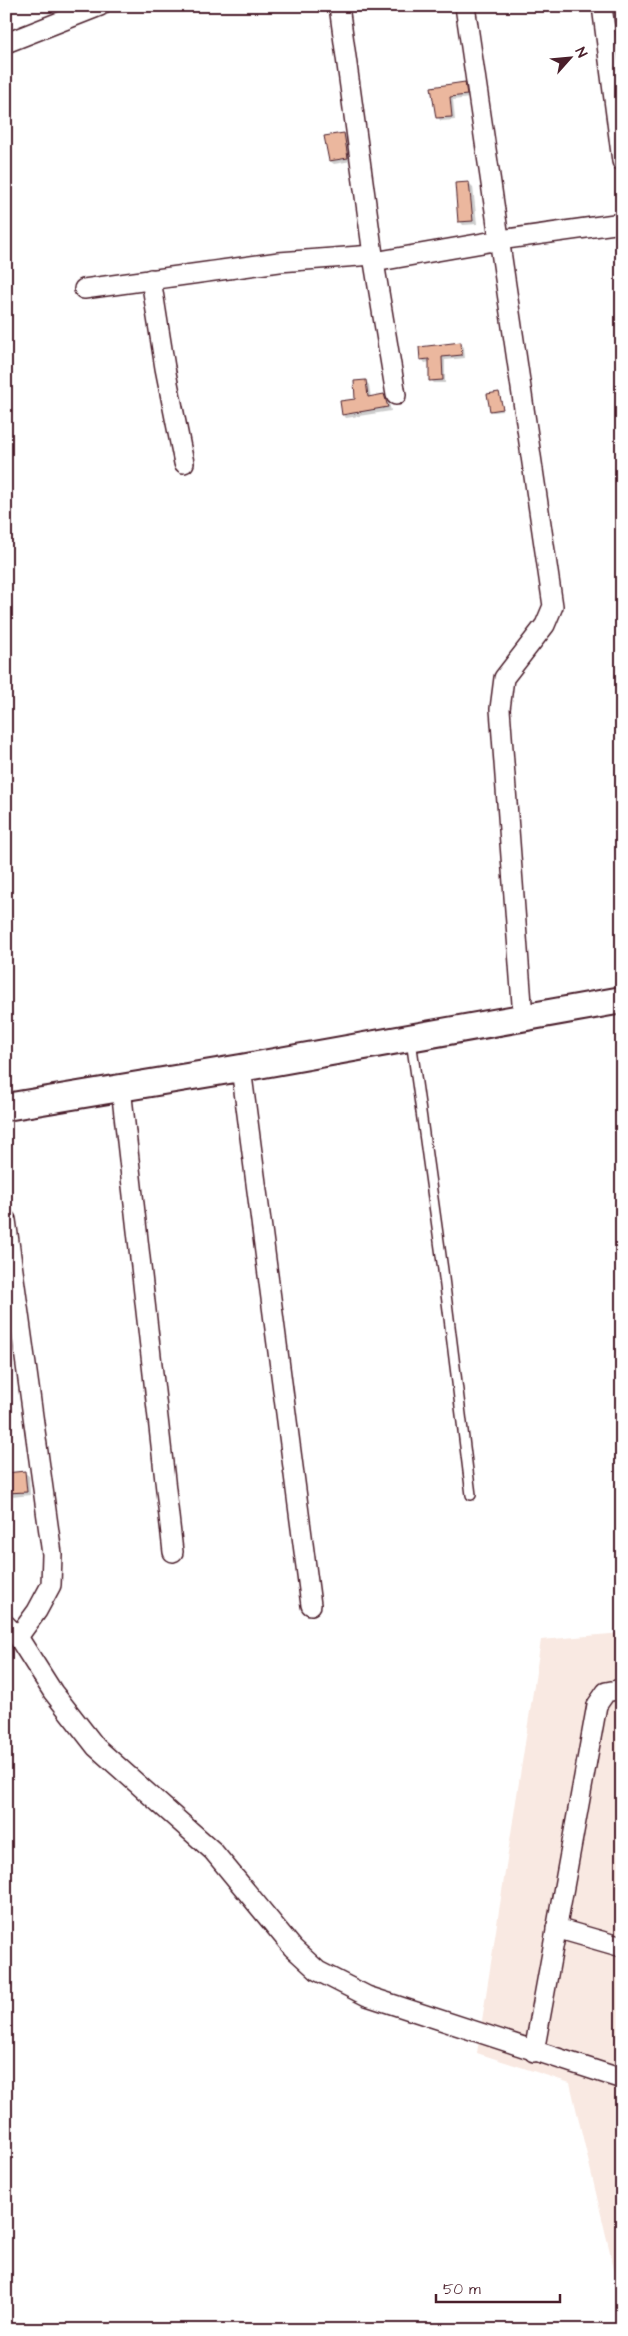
<svg xmlns="http://www.w3.org/2000/svg" width="628" height="2336" font-family="'Architects Daughter',sans-serif">
<style>
.built{fill:#f9e9e2}
.shadow{fill:#0003}
.building{fill:#ebb79e;stroke:#4a1f2b}
.lines{fill:none;stroke-linecap:round;stroke-linejoin:round}
.lane-casing{stroke:#4a1f2b;stroke-width:12}
.street-casing{stroke:#4a1f2b;stroke-width:22}
.secondary-casing{stroke:#4a1f2b;stroke-width:30}
.lane{stroke:#fff;stroke-width:9}
.street{stroke:#fff;stroke-width:19}
.secondary{stroke:#fff;stroke-width:26}
</style>
<rect width="100%" height="100%" fill="#fff"/>
<filter id="ink" filterUnits="userSpaceOnUse"><feTurbulence type="fractalNoise" baseFrequency=".02" numOctaves="2"/><feDisplacementMap in="SourceGraphic" scale="10" xChannelSelector="R" yChannelSelector="G"/><feConvolveMatrix kernelMatrix="1 2 1 2 8 2 1 2 1" color-interpolation-filters="sRGB"/></filter>
<g filter="url(#ink)">
<polygon class="built" points="622,1633 622,2303 570,2083 477,2053 541,1640"/>
<g class="shadow">
<polygon points="464,84 468,87 469,98 453,100 455,120 441,121 437,117 433,88"/>
<polygon points="343,134 347,138 351,161 334,164 330,161"/>
<polygon points="469,183 473,187 477,224 463,225 460,221"/>
<polygon points="460,344 464,347 465,358 445,360 445,383 434,383 431,380 430,362 425,363 422,359"/>
<polygon points="366,381 369,385 371,398 384,396 388,399 391,411 346,418 343,414 356,400"/>
<polygon points="499,393 503,411 493,412 491,411"/>
<polygon points="25,1473 29,1476 30,1495 12,1497 8,1493"/>
</g>
<g class="building">
<polygon points="465,82 467,95 450,97 452,117 436,118 431,87"/>
<polygon points="344,133 348,158 329,161 324,136"/>
<polygon points="469,182 473,221 458,222 455,183"/>
<polygon points="461,342 462,355 442,357 443,380 429,381 429,359 420,360 419,347"/>
<polygon points="366,380 368,397 384,394 388,407 342,415 340,401 355,399 354,381"/>
<polygon points="499,392 503,409 490,411 487,394"/>
<polygon points="25,1471 27,1492 6,1493 6,1473"/>
</g>
<g class="lines">
<g class="lane-casing">
<polyline id="lane" points="411,1040 443,1270 471,1495"/>
</g>
<g class="street-casing">
<g id="street">
<polyline points="339,6 374,262 396,395"/>
<polyline points="465,6 553,606 545,625 504,678 500,709 523,1017"/>
<polyline points="602,6 622,161"/>
<polyline points="6,43 100,6"/>
<polyline points="374,262 500,240 622,223"/>
<polyline points="151,279 165,368 184,463"/>
<polyline points="84,289 279,262 373,255"/>
<polyline points="241,1068 311,1605"/>
<polyline points="121,1088 173,1552"/>
<polyline points="6,1220 52,1554 51,1585 37,1611 18,1637"/>
<polyline points="6,1625 18,1637 53,1692 96,1747 213,1851 293,1948 318,1971 367,1996 622,2079"/>
<polyline points="556,1928 622,1947"/>
<polyline points="534,2052 597,1705 606,1692 622,1689"/>
</g>
</g>
<g class="secondary-casing">
<polyline id="secondary" points="6,1107 241,1068 622,1000"/>
</g>
<use href="#lane" class="lane"/>
<use href="#street" class="street"/>
<use href="#secondary" class="secondary"/>
</g>
</g>
<rect width="628" height="2336" fill="none" stroke="#fff" stroke-width="25"/>
<rect x="12" y="12" width="603" height="2311" fill="none" stroke="#4a1f2b" stroke-width="2" filter="url(#ink)"/>
<g transform="translate(570 58) rotate(63)" stroke="#ffffff" stroke-width="4" paint-order="stroke">
<path d="M0-4L9 19L0 12L-9 19Z" fill="#4a1f2b"/>
<text y="-8" font-size="14" font-weight="bold" text-anchor="middle" fill="#4a1f2b">N</text>
</g>
<path d="M436 2294v8h124v-8" fill="none" stroke="#4a1f2b" stroke-width="2.5"/>
<text x="443" y="2294" font-size="15" fill="#4a1f2b" stroke="#ffffff" stroke-width="4" paint-order="stroke">50 m</text>
</svg>
